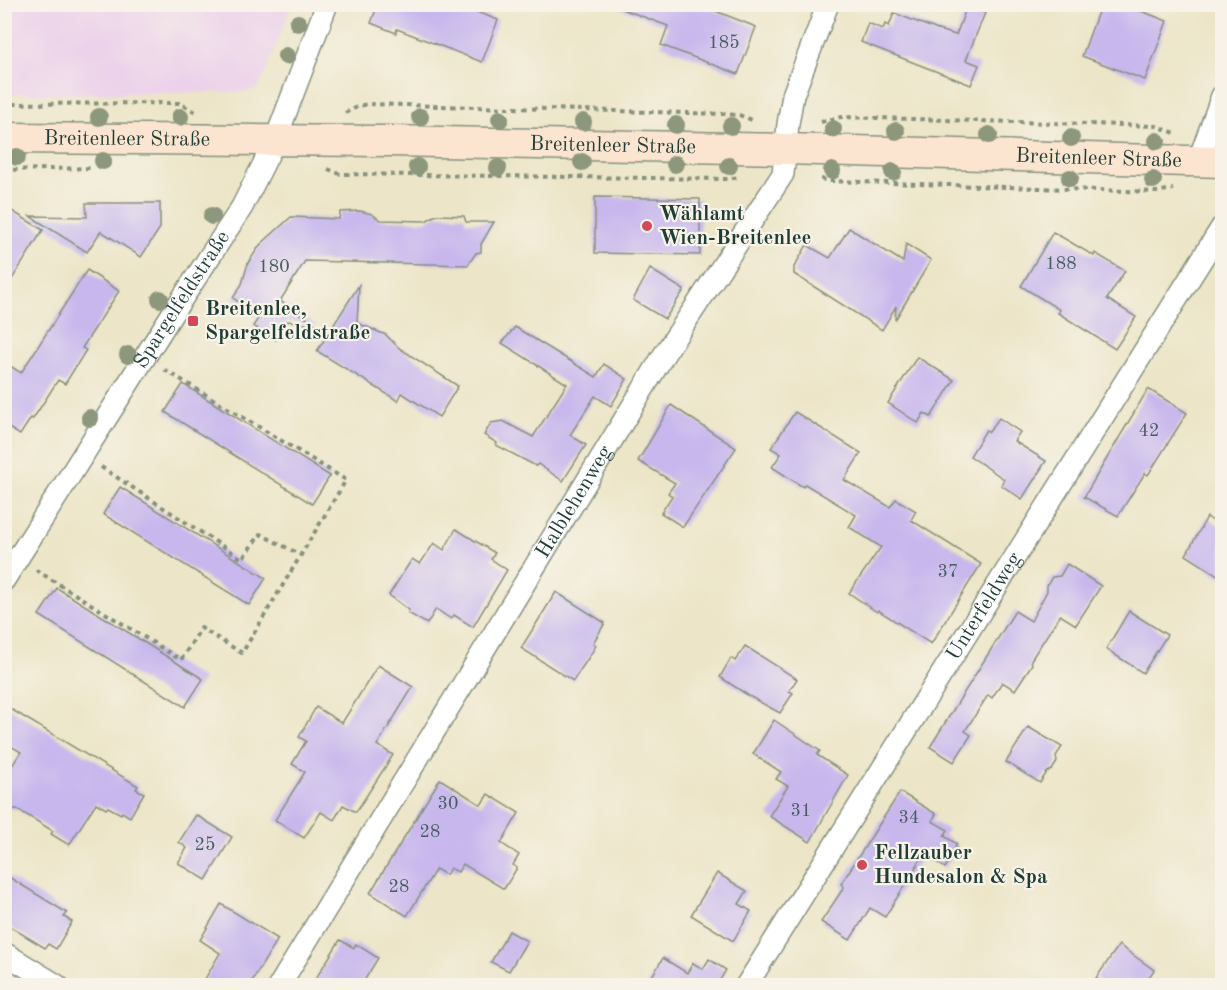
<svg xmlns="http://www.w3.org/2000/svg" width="1227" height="990" font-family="'Old Standard TT',serif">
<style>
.built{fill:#ecd1ea}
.building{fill:#c7b7ed}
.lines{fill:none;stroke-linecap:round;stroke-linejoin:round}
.street-casing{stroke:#86917e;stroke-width:24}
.secondary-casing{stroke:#86917e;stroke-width:33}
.path{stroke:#86917e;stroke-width:4;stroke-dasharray:4.5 4.5;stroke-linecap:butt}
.street{stroke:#fff;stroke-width:21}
.secondary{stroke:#fce5d0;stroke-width:30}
.tree{fill:#8c977c}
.poi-dot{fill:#d1495b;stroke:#f7f3e8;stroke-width:2}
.labels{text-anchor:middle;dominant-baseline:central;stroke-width:4.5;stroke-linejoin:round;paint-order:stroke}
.number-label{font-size:18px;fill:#495c62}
.street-label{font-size:21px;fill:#1f3d34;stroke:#f7f3e8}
.poi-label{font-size:21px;font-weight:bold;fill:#1f3d34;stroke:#f7f3e8;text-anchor:start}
</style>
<rect width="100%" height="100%" fill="#f7f3e8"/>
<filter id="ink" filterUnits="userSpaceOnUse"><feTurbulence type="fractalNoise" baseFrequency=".0167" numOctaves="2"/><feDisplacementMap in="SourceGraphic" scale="12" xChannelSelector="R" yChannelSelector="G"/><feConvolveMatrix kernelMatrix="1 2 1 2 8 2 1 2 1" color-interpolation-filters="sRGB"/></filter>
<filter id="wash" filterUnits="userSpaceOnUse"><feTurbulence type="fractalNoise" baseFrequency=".008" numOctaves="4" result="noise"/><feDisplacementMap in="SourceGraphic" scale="24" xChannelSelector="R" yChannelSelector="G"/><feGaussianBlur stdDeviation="1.35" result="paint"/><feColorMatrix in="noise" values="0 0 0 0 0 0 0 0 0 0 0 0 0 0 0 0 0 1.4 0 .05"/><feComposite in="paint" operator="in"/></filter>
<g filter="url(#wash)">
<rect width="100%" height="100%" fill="#ece5c7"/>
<polygon class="built" points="4,5 5,4 292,5 264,77 257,89 246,92 5,94"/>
<g id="blocks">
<g class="building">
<polygon points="378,4 448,4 468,12 469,9 498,20 482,62 397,29 396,33 371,23"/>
<polygon points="618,4 698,4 756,27 738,74 661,45 668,26 617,7"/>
<polygon points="1101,4 1138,4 1136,9 1167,21 1145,80 1082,56"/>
<polygon points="967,6 985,13 966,60 979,65 971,85 861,42 868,23 883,29 885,24 889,26 894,13 938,30 956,35"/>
<polygon points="595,197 700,199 700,255 595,253"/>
<polygon points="86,203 160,203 160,228 141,257 101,231 87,252 30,216 87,217"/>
<polygon points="12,211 43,230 4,292 4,223"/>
<polygon points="360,211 372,214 380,220 426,221 434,216 440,215 464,216 466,222 494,222 481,244 481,252 476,253 468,265 305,261 280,301 318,326 288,321 276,340 253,326 260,316 247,314 250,310 233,298 242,284 248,263 260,245 291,217 339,219 340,212"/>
<polygon points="849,228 903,262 906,244 931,260 895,320 896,306 882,330 794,274 794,267 807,245 830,258"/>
<polygon points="1053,232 1094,256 1095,253 1125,271 1107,299 1136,317 1115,349 1058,313 1060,310 1021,286"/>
<polygon points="650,269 684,290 665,319 633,300"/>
<polygon points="87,270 119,291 82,348 86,350 65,384 58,380 33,419 31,418 20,435 4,425 4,362 21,373"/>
<polygon points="359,285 357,323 386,335 399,348 458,386 439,417 402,393 398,401 317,351"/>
<polygon points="515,327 596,377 604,364 627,379 611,406 595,396 570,435 586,445 563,481 538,464 536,466 496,445 497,443 484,435 491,423 503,421 533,437 567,384 502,343"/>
<polygon points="917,357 954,380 931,417 924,413 918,423 888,403"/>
<polygon points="183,384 330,476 312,504 165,412"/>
<polygon points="1148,389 1187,413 1148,475 1145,473 1118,516 1084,497"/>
<polygon points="671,405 736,448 683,527 661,513 672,496 668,493 675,483 638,461"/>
<polygon points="795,412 861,453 844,480 890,507 896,499 916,511 911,520 981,564 931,644 878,610 877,612 849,593 881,547 849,527 856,515 805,484 803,487 772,467 781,454 771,448"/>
<polygon points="999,418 1020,432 1014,441 1046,461 1022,499 1001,485 1004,479 970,456 986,430 989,432"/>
<polygon points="120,487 266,578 249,605 103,514"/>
<polygon points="1207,517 1222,527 1222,578 1186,555"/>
<polygon points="456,529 495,553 491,559 507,570 473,627 454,615 451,619 436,609 427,624 408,613 409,610 389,595 412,559 420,564 434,543 444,550"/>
<polygon points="1067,564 1101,586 1076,625 1060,615 1031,660 1032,664 1015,690 1002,682 992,698 988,695 965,731 971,735 954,762 930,747 1015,611 1031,621 1047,591 1047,586 1052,577 1060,576"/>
<polygon points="57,588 203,679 185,707 39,615"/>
<polygon points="556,592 605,623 593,643 596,645 591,654 573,681 521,648"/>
<polygon points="1129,611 1167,635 1143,673 1106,649"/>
<polygon points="745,646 797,679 789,691 793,693 780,713 749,696 720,677 731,658 735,661"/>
<polygon points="378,665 413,687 377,745 393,755 356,812 343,805 334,820 321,812 304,838 275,820 305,772 292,764 306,741 299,737 316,707 342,723"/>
<polygon points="4,705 138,786 136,789 144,793 130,817 122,812 121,814 108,807 106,809 96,803 69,845 51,834 53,831 17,809 4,809 4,778 21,752 4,742"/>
<polygon points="774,720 820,751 817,755 848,775 810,842 769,816 788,786 776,779 781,772 753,754"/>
<polygon points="1028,727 1062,747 1056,756 1057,762 1052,770 1047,772 1040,783 1006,762"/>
<polygon points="440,779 481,805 488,794 519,813 501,843 519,855 513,865 517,868 504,889 463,864 458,872 450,868 446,875 436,869 407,916 370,893"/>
<polygon points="900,792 936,814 932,821 948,830 944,836 957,844 955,847 957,848 945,868 924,854 885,917 870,908 850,940 821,922 844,887 841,884"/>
<polygon points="196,815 232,837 206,880 178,863 187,848 179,842"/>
<polygon points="717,873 747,891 739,904 751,911 733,941 691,915"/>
<polygon points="4,874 67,913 64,917 72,922 56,949 48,944 45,948 4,923"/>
<polygon points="221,904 278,939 249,986 201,986 220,953 200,940"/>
<polygon points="509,931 527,941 509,971 491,962"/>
<polygon points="340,940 354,948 356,944 378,958 361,986 311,986"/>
<polygon points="1119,945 1154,970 1143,986 1107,986 1096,978"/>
<polygon points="663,958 687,973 693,963 703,969 709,959 726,970 720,980 729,986 646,986"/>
</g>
</g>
</g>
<g filter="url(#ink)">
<use href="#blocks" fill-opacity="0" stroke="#86917e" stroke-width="1.5"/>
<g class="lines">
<g class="street-casing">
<g id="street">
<polyline points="1198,162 1222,96"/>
<path id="s1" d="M4,580L174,311L242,207L275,141L327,4"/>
<polyline points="4,953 58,986"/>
<path id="s2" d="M279,986L665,353L783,174L788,124L793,95L828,4"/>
<path id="s3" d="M746,986L1222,227"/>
</g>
</g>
<g class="secondary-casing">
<g id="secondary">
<path id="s4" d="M4,138L389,141L786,149L1222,162"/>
</g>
</g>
<g class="path">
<polyline points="4,104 179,103 196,112"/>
<polyline points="345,113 359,106 368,104 724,114 739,115 752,120"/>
<polyline points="821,122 841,117 1157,126 1175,133"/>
<polyline points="328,169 340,174 726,179 740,177"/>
<polyline points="4,170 94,168"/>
<polyline points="821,179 831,181 1156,192 1173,189"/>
<polyline points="101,467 242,559 260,534 301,555"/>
<polyline points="36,570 181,660 201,628 242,653 346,480 162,368"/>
</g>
<use href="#street" class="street"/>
<use href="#secondary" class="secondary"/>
</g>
<g class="tree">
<circle cx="298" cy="23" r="9"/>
<circle cx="286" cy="56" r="9"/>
<circle cx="99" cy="117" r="9"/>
<circle cx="180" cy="117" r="9"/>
<circle cx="420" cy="117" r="9"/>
<circle cx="500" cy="119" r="9"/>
<circle cx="583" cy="122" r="9"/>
<circle cx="676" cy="125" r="9"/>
<circle cx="731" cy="126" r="9"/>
<circle cx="833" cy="129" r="9"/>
<circle cx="896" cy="131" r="9"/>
<circle cx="989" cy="135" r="9"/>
<circle cx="1071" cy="138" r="9"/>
<circle cx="1157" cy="141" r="9"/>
<circle cx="17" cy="157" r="9"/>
<circle cx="103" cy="161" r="9"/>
<circle cx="582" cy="162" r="9"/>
<circle cx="675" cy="164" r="9"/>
<circle cx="729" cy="166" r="9"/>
<circle cx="417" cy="167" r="9"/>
<circle cx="498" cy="168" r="9"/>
<circle cx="832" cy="171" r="9"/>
<circle cx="893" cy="172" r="9"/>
<circle cx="1070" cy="178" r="9"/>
<circle cx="1153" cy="180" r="9"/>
<circle cx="212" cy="216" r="9"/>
<circle cx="160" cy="299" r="9"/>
<circle cx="128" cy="355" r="9"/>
<circle cx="90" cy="418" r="9"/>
</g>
</g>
<g class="poi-dot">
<circle cx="647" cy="226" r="6"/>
<rect x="187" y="315" width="12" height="12" rx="3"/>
<circle cx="862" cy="865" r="6"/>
</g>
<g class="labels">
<g class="number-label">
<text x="724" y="43">185</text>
<text x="1061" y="264">188</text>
<text x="274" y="267">180</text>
<text x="1149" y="431">42</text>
<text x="948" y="572">37</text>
<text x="448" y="804">30</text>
<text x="801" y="811">31</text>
<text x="909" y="818">34</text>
<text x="430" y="832">28</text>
<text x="205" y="845">25</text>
<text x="399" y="887">28</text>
</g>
<g class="street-label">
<text stroke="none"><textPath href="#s4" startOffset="123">Breitenleer Straße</textPath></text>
<text stroke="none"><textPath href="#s4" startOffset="609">Breitenleer Straße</textPath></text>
<text stroke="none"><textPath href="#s4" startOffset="1095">Breitenleer Straße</textPath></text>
<text stroke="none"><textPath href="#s1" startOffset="332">Spargelfeldstraße</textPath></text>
<text stroke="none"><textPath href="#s2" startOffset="567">Halblehenweg</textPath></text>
<text stroke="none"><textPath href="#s3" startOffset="448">Unterfeldweg</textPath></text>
</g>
<g class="poi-label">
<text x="659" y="214">Wählamt<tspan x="659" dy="24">Wien-Breitenlee</tspan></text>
<text x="205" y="309">Breitenlee,<tspan x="205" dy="24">Spargelfeldstraße</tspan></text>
<text x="874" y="853">Fellzauber<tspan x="874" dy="24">Hundesalon &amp; Spa</tspan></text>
</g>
</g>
<rect width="1227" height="990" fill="none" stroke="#f7f3e8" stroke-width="24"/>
</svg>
